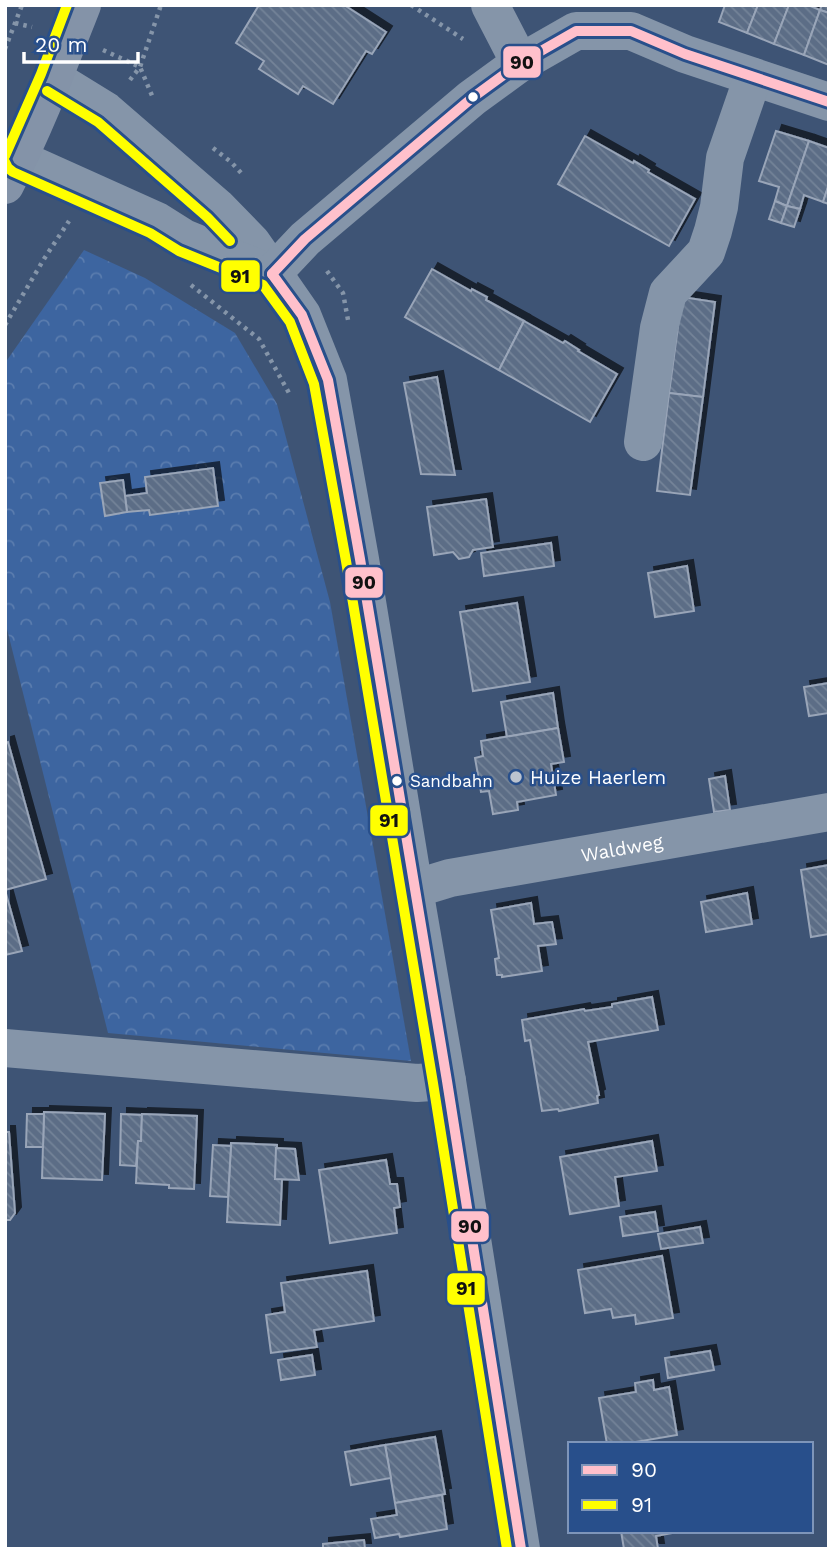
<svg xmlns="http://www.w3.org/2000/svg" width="834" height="1554" font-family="'Work Sans',sans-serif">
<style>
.forest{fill:url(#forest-crowns)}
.building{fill:url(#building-back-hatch);stroke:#99a5b8;stroke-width:2;filter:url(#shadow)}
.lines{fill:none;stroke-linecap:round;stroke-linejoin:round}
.path{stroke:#8595a9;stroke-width:4.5;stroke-dasharray:3.5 5;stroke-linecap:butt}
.minor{stroke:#8595a9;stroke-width:38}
.major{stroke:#8493a8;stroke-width:38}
.bus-1-casing{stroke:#284f8b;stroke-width:16}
.bus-2-casing{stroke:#284f8b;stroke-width:16}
.bus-1{stroke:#ffc0cb;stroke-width:10}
.bus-2{stroke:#ff0;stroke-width:10}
.bus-dot{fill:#fff;stroke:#284f8b;stroke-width:2.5}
.poi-dot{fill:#bbc3cf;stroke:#284f8b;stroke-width:2.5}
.labels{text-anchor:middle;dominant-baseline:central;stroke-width:5;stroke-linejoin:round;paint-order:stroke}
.bus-label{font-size:17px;fill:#fff;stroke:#284f8b;text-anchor:start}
.poi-label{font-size:19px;fill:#fff;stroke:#284f8b;text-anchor:start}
.street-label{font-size:19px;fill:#fff;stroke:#284f8b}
.line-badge{stroke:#284f8b;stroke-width:2.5}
.pale-badge-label{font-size:19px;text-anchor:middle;font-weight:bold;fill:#111}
</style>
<defs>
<pattern id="forest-crowns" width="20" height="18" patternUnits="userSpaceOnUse" patternTransform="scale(1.75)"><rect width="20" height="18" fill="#3d65a0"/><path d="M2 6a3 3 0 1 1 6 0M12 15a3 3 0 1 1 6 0" fill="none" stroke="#5a7cae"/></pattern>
<pattern id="building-back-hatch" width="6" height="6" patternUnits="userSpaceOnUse" patternTransform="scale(1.75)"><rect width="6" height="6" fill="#5c6d86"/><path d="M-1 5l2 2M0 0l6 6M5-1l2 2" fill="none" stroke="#748398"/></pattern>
<filter id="shadow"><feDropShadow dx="6" dy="-6" stdDeviation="0" flood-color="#0009"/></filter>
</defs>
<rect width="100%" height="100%" fill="#3e5475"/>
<polygon class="forest" points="84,250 145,278 235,333 277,404 330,602 411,1061 108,1033 5,621 5,363"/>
<g class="building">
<polygon points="259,5 344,5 386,32 372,54 366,51 333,104 303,86 298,94 259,69 264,61 236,43"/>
<polygon points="725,5 758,5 747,33 719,22"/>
<polygon points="758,5 789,5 774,44 747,33"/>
<polygon points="789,5 808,5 820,10 804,55 774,44"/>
<polygon points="822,5 829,5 829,13 820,10"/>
<polygon points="820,10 829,13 829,65 804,55"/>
<polygon points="776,131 809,141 787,206 775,201 779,187 759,181"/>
<polygon points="585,136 633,163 634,161 649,170 648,172 695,199 669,246 558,184"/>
<polygon points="809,141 829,148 829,184 823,202 804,195 800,209 787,206"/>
<polygon points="829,184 829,204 823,202"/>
<polygon points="775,201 787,206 781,223 769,219"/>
<polygon points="787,206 800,209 794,227 781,223"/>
<polygon points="432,269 471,291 472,289 487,297 486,300 524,321 499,370 405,317"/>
<polygon points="682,297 715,302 703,397 669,393"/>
<polygon points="524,321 563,343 565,341 579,350 578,351 617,374 590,422 499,370"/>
<polygon points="437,377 455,475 421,474 404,383"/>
<polygon points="669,393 703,397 690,495 657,491"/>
<polygon points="213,468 218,506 150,515 149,510 127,512 125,496 147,493 145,477"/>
<polygon points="123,480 127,512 105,516 100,483"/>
<polygon points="486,499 493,547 473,550 469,557 459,559 453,552 434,555 427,507"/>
<polygon points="551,543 554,566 484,576 481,553"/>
<polygon points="687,566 694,611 655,617 648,573"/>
<polygon points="517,603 530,682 473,691 460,612"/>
<polygon points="829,683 829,713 809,716 804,687"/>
<polygon points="553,693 558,728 507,737 501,702"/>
<polygon points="558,728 564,762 551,764 556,795 517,802 518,810 493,814 489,791 481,792 475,758 483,756 481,741"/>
<polygon points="8,742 46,879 5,890 5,743"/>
<polygon points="725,776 730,810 714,812 709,779"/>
<polygon points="829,865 829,934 811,937 801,870"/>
<polygon points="5,890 22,951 5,955"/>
<polygon points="747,893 752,924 706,932 701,902"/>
<polygon points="531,903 534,924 552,922 556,944 538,946 542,971 502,977 502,975 497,975 495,959 499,958 491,910"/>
<polygon points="652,997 658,1030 588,1042 599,1095 597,1096 598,1103 559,1111 558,1109 542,1111 530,1040 525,1041 522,1020 584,1009 585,1011 612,1007 612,1004"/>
<polygon points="44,1112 105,1114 102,1180 42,1178"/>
<polygon points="27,1114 44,1114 43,1147 26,1147"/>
<polygon points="121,1114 142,1115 141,1141 138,1141 136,1166 120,1165"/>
<polygon points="142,1114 197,1116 194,1189 169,1188 169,1185 136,1183 138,1141 141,1141"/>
<polygon points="5,1132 9,1132 15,1213 10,1220 5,1220"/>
<polygon points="652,1141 657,1171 615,1177 619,1206 570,1214 560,1157"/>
<polygon points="231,1143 277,1145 275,1179 282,1179 280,1225 227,1222"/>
<polygon points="213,1145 231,1146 228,1197 210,1196"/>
<polygon points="276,1148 295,1149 299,1180 275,1179"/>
<polygon points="386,1160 390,1184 397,1184 400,1207 394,1208 397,1233 330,1243 319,1170"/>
<polygon points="655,1212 658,1231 623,1236 620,1217"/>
<polygon points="700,1227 703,1243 661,1249 658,1234"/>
<polygon points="662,1256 673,1318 636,1324 635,1315 613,1318 611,1309 585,1313 578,1270"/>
<polygon points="367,1271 374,1321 314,1330 317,1347 271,1353 266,1315 285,1312 281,1283"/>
<polygon points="710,1351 714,1370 668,1378 665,1358"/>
<polygon points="312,1355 315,1375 281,1380 278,1360"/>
<polygon points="653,1380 654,1390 669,1387 677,1435 624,1444 607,1444 599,1398 636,1392 635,1383"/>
<polygon points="435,1437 445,1494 395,1503 385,1445"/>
<polygon points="385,1445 391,1478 351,1485 345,1452"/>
<polygon points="442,1495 447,1529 400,1537 399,1534 375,1538 371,1519 397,1515 395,1503"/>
<polygon points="621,1531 683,1531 656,1536 658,1549 624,1549"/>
<polygon points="364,1540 365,1549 323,1549 323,1544"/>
</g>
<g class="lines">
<g class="path">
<polyline points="411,5 463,39"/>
<polyline points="15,23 32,27"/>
<polyline points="5,49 22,5"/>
<polyline points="103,50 140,67 153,98"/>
<polyline points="130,80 140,67 161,5"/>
<polyline points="213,148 231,162 243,175"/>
<polyline points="327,271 343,293 348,320"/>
<polyline points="191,285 259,339 289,393"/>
<polyline points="5,325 44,259 69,221"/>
</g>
<g class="minor">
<polyline points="490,5 520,63"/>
<polyline points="54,79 106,111 217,207 252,243 302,315 328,380 360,559 414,889 447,1081 521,1549"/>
<polyline points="19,159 157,221 184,238 272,274"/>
<polyline points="272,274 305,239 472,98 520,63 576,31 631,31 685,54 829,102"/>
<polyline points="643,442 659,328 668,293 706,252 713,231 719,207 725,158 753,77"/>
<path id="s1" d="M414,889L450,878L829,812"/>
<polyline points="5,1048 417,1083 447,1081"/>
</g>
<path class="major" d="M5,185C35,127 58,66 82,5"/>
<g class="bus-1-casing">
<g id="bus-1">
<polyline points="272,274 302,315 328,380 360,559 447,1081 521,1549"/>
<polyline points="272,274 305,239 472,98 520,63 576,31 631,31 685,54 829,102"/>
</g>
</g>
<g class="bus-2-casing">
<g id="bus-2">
<polyline points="47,91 98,122 207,217 230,241"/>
<polyline points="5,156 41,74 67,5"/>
<polyline points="5,162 8,168 13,172 150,233 179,251 263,285 290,322 314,384 346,561 433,1083 507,1549"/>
</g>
</g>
<use href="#bus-1" class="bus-1"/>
<use href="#bus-2" class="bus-2"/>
</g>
<g class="bus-dot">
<circle cx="473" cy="97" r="6"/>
<circle cx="397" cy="781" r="6"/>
</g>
<circle class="poi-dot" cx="516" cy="777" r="7"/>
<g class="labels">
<g class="bus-label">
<text x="410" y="781">Sandbahn</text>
</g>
<g class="poi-label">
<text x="530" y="777">Huize Haerlem</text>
</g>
<g class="street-label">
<text stroke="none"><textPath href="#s1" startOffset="212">Waldweg</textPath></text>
</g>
</g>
<g class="line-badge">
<rect x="502" y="45" width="40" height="34" rx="7" fill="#ffc0cb"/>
<rect x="220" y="259" width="41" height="34" rx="7" fill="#ff0"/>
<rect x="344" y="566" width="40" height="33" rx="7" fill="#ffc0cb"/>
<rect x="369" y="804" width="40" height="33" rx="7" fill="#ff0"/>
<rect x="450" y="1210" width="40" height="33" rx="7" fill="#ffc0cb"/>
<rect x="446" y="1272" width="40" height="34" rx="7" fill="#ff0"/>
</g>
<g class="pale-badge-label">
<text x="522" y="69">90</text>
<text x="240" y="283">91</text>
<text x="364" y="589">90</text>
<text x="389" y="827">91</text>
<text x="470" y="1233">90</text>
<text x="466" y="1295">91</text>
</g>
<rect width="834" height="1554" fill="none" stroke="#ffffff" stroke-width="14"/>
<rect x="568" y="1442" width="245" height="91" fill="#284f8b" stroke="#7e95b9" stroke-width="2"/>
<rect x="582" y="1465" width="35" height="10" fill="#ffc0cb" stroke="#7e95b9" stroke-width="2"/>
<text x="631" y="1477" font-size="21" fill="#ffffff">90</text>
<rect x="582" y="1500" width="35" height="10" fill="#ffff00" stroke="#7e95b9" stroke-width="2"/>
<text x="631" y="1512" font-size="21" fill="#ffffff">91</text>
<path d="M24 52v10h114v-10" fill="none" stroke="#ffffff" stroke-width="3.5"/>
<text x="35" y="52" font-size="21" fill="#ffffff" stroke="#284f8b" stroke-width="5" paint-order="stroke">20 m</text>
</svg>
